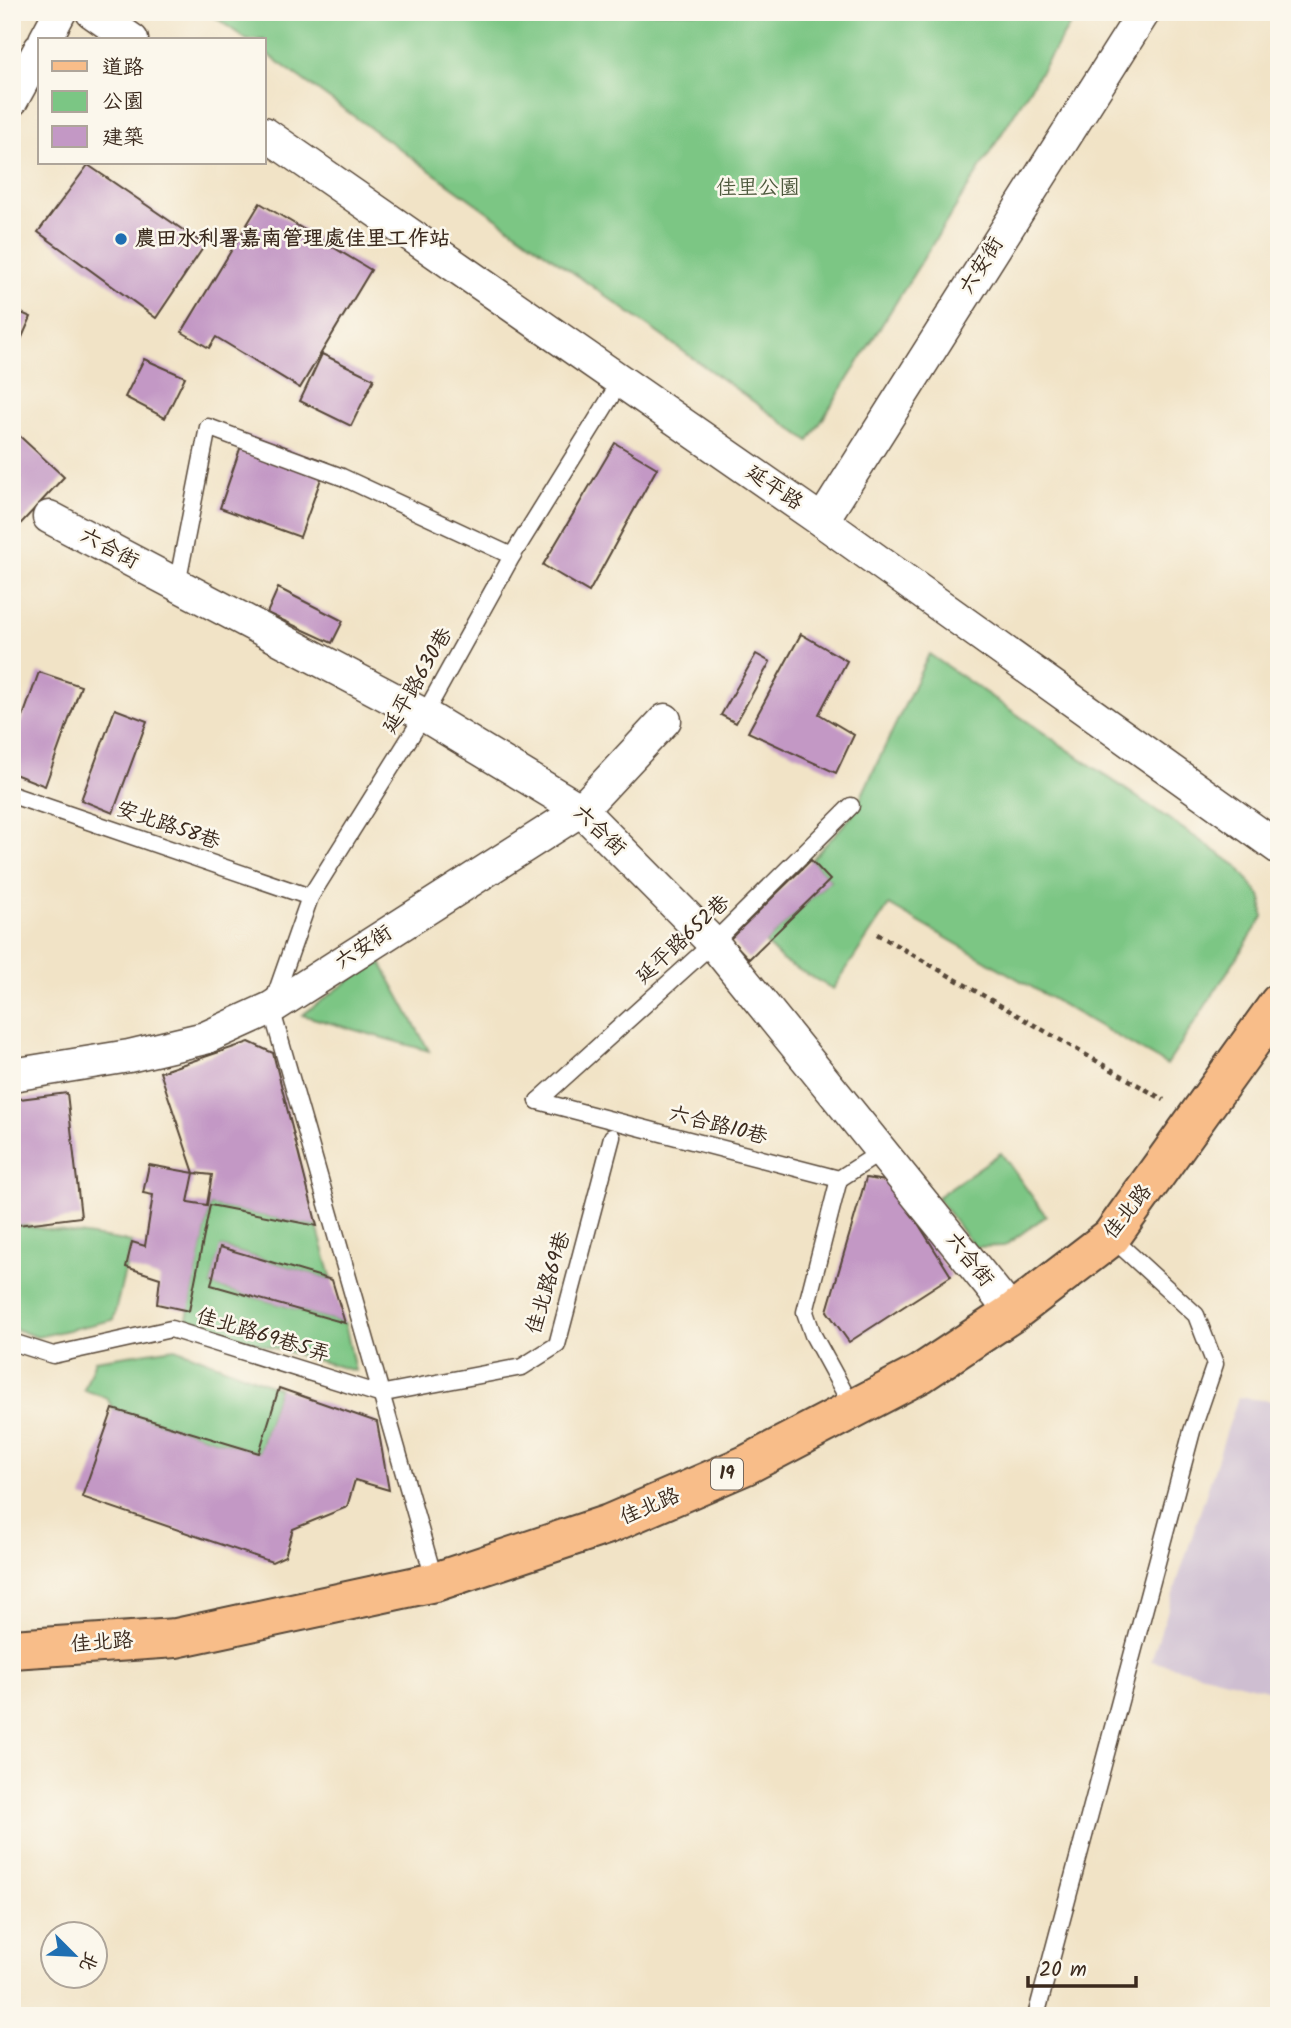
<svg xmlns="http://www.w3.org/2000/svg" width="1291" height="2028" font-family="Kalam,'LXGW WenKai TC',sans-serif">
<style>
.industrial{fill:#cebed1}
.green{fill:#7bc684;stroke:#5b7851;stroke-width:2}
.building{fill:#c398c5;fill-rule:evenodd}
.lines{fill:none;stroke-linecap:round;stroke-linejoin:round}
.service-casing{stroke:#564637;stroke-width:19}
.minor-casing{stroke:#564637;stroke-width:35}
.primary-casing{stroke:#564637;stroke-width:42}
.path{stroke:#564637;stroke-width:4.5;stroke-dasharray:5 5;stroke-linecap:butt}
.service{stroke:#fff;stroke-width:16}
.minor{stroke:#fff;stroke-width:32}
.primary{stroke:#f8bd89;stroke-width:38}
.poi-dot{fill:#1f6fb2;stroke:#fbf7ec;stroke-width:2.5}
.labels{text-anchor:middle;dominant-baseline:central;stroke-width:5;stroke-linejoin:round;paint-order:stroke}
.shield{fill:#fbf7ec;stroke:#75685c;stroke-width:2}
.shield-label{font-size:19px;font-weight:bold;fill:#3b2a1e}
.park-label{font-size:21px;fill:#4e593d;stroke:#fbf7ec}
.poi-label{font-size:21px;font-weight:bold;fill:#3b2a1e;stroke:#fbf7ec;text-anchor:start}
.street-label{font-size:21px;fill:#3b2a1e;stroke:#fbf7ec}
</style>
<rect width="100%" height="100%" fill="#fbf7ec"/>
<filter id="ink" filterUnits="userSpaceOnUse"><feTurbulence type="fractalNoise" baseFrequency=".0143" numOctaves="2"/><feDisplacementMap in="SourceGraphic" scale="14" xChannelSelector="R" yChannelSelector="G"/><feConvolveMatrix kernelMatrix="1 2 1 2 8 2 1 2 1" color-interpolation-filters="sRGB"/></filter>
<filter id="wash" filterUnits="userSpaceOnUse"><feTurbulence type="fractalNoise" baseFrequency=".00686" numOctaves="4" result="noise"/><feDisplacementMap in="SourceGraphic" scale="28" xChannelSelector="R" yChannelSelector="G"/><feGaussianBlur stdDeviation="1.57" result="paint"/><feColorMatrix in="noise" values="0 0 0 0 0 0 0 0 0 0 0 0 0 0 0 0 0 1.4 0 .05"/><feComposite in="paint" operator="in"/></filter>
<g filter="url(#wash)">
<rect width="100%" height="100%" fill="#f1e3c6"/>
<polygon class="industrial" points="1238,1397 1279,1402 1279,1693 1151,1661"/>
<g class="green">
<polygon points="208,12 1078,12 809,441 264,52 264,40 247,40"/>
<polygon points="929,654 1237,866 1262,898 1263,917 1167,1065 889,905 833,989 783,961 765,943 830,880 811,860 852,816"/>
<polygon points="379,959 429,1051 302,1015"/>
<polygon points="1001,1153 1046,1216 1004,1246 974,1247 937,1197"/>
<polygon points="210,1205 317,1226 332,1280 221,1247 211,1285 345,1323 355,1371 186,1323"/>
<polygon points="12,1224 132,1242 113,1320 37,1337 12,1328"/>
<polygon points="175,1348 279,1388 259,1453 113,1409 107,1398 84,1390 95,1360"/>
</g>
<g id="blocks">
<g class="building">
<polygon points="88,165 205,245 156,318 38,232"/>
<polygon points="260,203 371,270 300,388 216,337 209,348 182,332"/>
<polygon points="12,309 31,317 12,360"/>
<polygon points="322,354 374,379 351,426 300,401"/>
<polygon points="144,359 185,377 165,418 125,397"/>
<polygon points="12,429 64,477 12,533 12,482 17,477 12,472"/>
<polygon points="245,434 327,462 300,537 220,508"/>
<polygon points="615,443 657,468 589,592 543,565"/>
<polygon points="278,588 343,621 332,643 267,613"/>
<polygon points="801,634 847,661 819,714 854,735 836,773 748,732"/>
<polygon points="756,654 770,662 736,723 721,715"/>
<polygon points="39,672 81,686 45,786 12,773 12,747"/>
<polygon points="115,709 147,721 113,813 81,800"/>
<polygon points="811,860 830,880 749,959 730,939"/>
<path d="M249,1042L273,1053L317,1226L210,1205L189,1311L157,1304L160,1278L126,1267L132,1242L145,1246L153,1195L143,1193L149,1165L194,1173L160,1072ZM194,1173L212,1175L207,1205L188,1202Z"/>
<polygon points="67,1093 81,1217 18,1225 12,1157 12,1100"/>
<polygon points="866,1178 892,1182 951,1276 849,1342 827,1311"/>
<polygon points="220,1247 332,1280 345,1323 211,1285"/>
<polygon points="279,1388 377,1422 389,1490 355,1480 347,1507 293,1529 285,1556 272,1562 82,1497 113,1409 259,1453"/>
</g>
</g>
</g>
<g filter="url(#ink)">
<use href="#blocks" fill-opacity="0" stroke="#564637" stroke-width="2"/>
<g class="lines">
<g class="service-casing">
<g id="service">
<polyline points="177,585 208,427 342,477 512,556"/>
<polyline points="12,795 310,897"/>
<polyline points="538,1101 713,943 851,806"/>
<polyline points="538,1101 839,1179 881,1152"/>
<polyline points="839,1179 805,1312 813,1335 854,1410"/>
<polyline points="12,1342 53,1355 171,1329 379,1394 522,1367 557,1345 612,1137"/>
<polyline points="435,1582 271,1008 310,897 424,715 512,556 620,382"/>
<polyline points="1036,2016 1192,1431 1215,1364 1196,1315 1111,1237"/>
</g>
</g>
<g class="minor-casing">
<g id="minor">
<polyline points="92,12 132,40"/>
<polyline points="45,40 60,12"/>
<polyline points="12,100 40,49"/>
<polyline points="264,133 822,521 1279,848"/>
<polyline points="49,517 424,715 581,810 713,943 1012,1313"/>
<polyline points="822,521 1144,12"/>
<polyline points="12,1075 129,1056 205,1038 271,1008 581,810 665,720"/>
</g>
</g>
<g class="primary-casing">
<polyline id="primary" points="12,1649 176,1638 435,1582 609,1524 746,1465 920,1374 1012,1313 1111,1237 1279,1003"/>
</g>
<polyline class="path" points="877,934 1164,1100"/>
<use href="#service" class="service"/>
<use href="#minor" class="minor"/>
<use href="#primary" class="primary"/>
</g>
</g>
<circle class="poi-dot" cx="121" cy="239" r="7"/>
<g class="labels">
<rect class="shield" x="711" y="1458.5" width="32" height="31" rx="5"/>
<g class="shield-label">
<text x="727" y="1474">19</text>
</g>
<g class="park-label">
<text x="758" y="188">佳里公園</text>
</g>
<g class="poi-label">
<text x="135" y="239">農田水利署嘉南管理處佳里工作站</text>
</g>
<g class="street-label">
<text transform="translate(982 266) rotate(-58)">六安街</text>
<text transform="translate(774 488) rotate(34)">延平路</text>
<text transform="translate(109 549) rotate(28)">六合街</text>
<text transform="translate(418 681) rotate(-60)">延平路630巷</text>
<text transform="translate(168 826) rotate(19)">安北路58巷</text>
<text transform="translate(599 831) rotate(43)">六合街</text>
<text transform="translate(683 940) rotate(-43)">延平路652巷</text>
<text transform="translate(364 948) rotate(-33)">六安街</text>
<text transform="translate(718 1126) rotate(14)">六合路10巷</text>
<text transform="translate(1128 1212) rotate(-51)">佳北路</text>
<text transform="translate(969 1260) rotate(51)">六合街</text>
<text transform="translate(549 1283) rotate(-73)">佳北路69巷</text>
<text transform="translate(263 1336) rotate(17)">佳北路69巷5弄</text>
<text transform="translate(650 1507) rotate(-23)">佳北路</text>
<text transform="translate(102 1643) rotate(-4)">佳北路</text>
</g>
</g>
<rect width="1291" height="2028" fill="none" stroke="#fbf7ec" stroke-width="42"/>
<rect x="38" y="38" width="228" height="126" fill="#fbf7ec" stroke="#aea59a" stroke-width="2"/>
<rect x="52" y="61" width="35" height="10" fill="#f8bd89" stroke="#aea59a" stroke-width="2"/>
<text x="102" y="74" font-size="21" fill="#3b2a1e">道路</text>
<rect x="52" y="91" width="35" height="21" fill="#7bc684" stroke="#aea59a" stroke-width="2"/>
<text x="102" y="108" font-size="21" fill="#3b2a1e">公園</text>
<rect x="52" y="126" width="35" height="21" fill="#c398c5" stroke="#aea59a" stroke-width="2"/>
<text x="102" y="144" font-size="21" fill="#3b2a1e">建築</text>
<g transform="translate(74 1955) rotate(114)"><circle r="33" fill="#fbf7ec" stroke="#aea59a" stroke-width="2"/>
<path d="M0-5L12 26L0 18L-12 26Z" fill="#1f6fb2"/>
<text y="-10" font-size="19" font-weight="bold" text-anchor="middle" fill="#3b2a1e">北</text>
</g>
<path d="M1028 1976v10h108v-10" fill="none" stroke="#3b2a1e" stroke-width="3.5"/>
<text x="1039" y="1976" font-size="21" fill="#3b2a1e" stroke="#fbf7ec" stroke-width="5" paint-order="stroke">20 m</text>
</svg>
